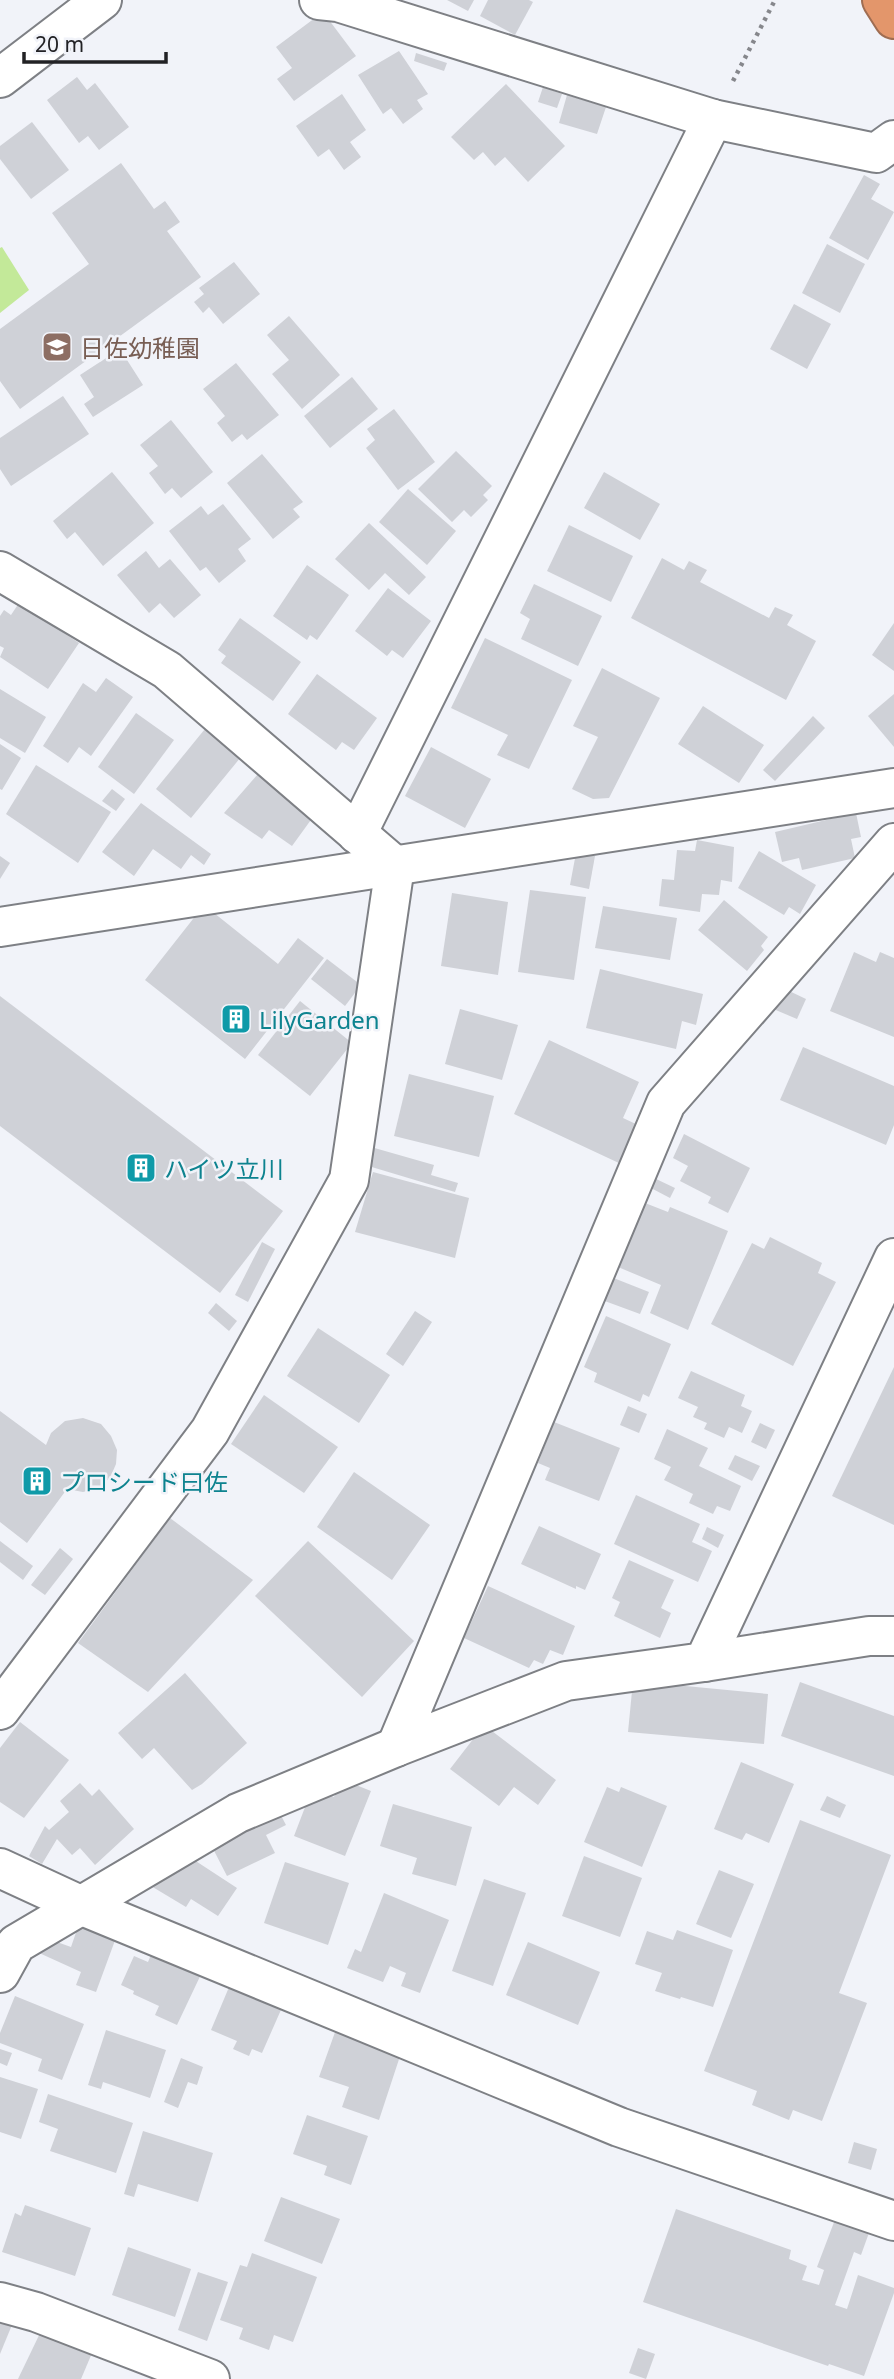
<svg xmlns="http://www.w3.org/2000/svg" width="894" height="2379" font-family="'Noto Sans','Noto Sans JP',sans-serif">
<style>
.green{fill:#c3e999}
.building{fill:#cfd1d7}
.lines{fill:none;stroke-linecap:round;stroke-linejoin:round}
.street-casing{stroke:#7e8085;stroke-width:42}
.highway-casing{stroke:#9f6d52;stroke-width:42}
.path{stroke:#86878c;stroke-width:4.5;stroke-dasharray:3.5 5;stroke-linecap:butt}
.street{stroke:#fff;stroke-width:38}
.highway{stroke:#e3966b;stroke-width:38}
.labels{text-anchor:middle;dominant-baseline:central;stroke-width:5;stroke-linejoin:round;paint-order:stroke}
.education-label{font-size:24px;fill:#785e54;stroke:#f1f3f9;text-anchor:start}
.culture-label{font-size:24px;fill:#0d838f;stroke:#f1f3f9;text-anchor:start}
</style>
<rect width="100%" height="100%" fill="#f1f3f9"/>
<polygon class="green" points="2,247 29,290 0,313 0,248"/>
<g class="building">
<polygon points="447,0 474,0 468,11"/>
<polygon points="488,0 529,0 533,2 515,35 480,16"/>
<polygon points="323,12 356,56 294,101 277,79 292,68 276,47"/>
<polygon points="399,51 428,94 417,100 423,109 403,124 391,108 383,114 358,75"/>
<polygon points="416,53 447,63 444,71 414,61"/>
<polygon points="77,77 87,90 95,83 129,127 99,150 88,136 79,143 47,100"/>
<polygon points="506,84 565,146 528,182 505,157 495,166 483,152 474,160 451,137"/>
<polygon points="543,87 562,94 557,108 538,102"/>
<polygon points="342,94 366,130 350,142 361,157 344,170 329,149 318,157 296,126"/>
<polygon points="567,95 606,107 597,134 559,123"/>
<polygon points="32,122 69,170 31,199 0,159 0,146"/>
<polygon points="121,163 154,209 165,201 180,222 167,231 201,277 20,409 0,381 0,329 89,264 52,213"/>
<polygon points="864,175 880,184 871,199 894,212 868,260 829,238"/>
<polygon points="827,244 865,264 840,313 802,293"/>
<polygon points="234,262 260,294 223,324 209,307 203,313 194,302 204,294 199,288"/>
<polygon points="794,304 831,324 807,369 770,349"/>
<polygon points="289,316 340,375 302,409 272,374 289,360 267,335"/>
<polygon points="120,349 143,385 93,417 84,404 94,397 80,375"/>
<polygon points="236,363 279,415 247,440 242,434 232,442 217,423 225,416 203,389"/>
<polygon points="352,377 378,409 330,448 304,416"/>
<polygon points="63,396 89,434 11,486 0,469 0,438"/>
<polygon points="394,409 435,462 398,490 366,448 375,440 367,429"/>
<polygon points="171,420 213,472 181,498 172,488 165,494 149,473 158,466 140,445"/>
<polygon points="456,451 492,486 483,495 488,500 471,517 464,510 452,522 418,489"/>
<polygon points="262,454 303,502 293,509 300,517 273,539 227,483"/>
<polygon points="112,472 154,523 103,566 75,532 67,539 53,521"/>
<polygon points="604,472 660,504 640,540 584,508"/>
<polygon points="408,489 456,531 427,565 379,522"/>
<polygon points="223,504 251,539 238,549 246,561 219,583 206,567 200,571 169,531 201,506 208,515"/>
<polygon points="369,523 426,577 409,595 385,573 369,590 335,559"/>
<polygon points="569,525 633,556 611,602 547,571"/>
<polygon points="146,551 159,568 170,559 201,595 174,618 160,603 149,613 117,575"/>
<polygon points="662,558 684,570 689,561 707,570 700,582 769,618 775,607 793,615 787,625 816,641 786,700 631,618"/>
<polygon points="307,565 349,595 317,640 310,635 307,640 273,616"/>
<polygon points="534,584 602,616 578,666 521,639 530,619 520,613"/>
<polygon points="388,588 431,621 403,658 392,650 387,656 355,631"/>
<polygon points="19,603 79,643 48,689 0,657 4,648 0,646 0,616 4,610 11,615"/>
<polygon points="240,618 301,662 273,701 221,663 226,656 218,650"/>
<polygon points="894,623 894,671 872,655"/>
<polygon points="485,638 572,680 529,769 497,755 508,735 451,708"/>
<polygon points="602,668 660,698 609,798 593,799 572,789 598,737 573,726"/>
<polygon points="317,674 377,718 354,750 342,742 336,750 288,714"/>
<polygon points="106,678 133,697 91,756 79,747 68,763 43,746 83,683 96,692"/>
<polygon points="0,689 46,717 25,753 0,738"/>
<polygon points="894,694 894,747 868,716"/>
<polygon points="703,706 764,745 739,783 678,744"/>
<polygon points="136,713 174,740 134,794 98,767"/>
<polygon points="813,716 825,728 775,781 763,770"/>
<polygon points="209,724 245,752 191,818 156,789"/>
<polygon points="0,744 21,758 2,790 0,789"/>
<polygon points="431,747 491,779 465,828 405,796"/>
<polygon points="36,765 111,812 78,863 6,814"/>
<polygon points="265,766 321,806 292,846 269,830 262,839 224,813"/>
<polygon points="112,789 125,799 116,811 102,801"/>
<polygon points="141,803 211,854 204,865 191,855 181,869 153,849 134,876 102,852"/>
<polygon points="856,813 861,837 851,839 855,858 802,870 799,858 782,862 775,832"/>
<polygon points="697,840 734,847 732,882 721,880 719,895 702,894 700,912 659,906 662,879 674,880 677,850 695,851"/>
<polygon points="759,851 816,885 800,914 789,907 784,915 738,888"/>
<polygon points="576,853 595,856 589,889 570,885"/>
<polygon points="0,856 10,863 0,879"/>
<polygon points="530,890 586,897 574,980 518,972"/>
<polygon points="452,893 508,902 498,975 441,966"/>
<polygon points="724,900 768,937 761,946 764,950 747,971 698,930"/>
<polygon points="204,905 278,964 298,938 324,958 245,1059 145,980"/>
<polygon points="603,906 677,918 670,960 595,948"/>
<polygon points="854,952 876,962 880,952 894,958 894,1037 830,1011"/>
<polygon points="327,959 361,985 345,1006 311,979"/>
<polygon points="600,969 703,994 696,1025 682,1021 676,1049 586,1028"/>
<polygon points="785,989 806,999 797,1019 771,1008"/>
<polygon points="0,996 283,1211 220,1293 0,1126"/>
<polygon points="300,1001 352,1043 310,1096 258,1055"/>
<polygon points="460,1009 518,1025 502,1080 445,1064"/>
<polygon points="549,1040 639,1082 623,1118 638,1125 621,1164 514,1114"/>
<polygon points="803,1047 894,1086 894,1125 886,1145 780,1100"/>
<polygon points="409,1074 494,1096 479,1157 394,1136"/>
<polygon points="684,1134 750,1168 728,1213 708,1203 711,1197 680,1181 688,1166 673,1158"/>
<polygon points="371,1147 434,1165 431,1175 458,1183 455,1192 365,1165"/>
<polygon points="373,1172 469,1198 455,1258 355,1232"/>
<polygon points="654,1178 675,1188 670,1198 649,1187"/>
<polygon points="645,1203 668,1212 670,1207 728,1231 688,1330 650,1313 661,1285 618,1267"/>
<polygon points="770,1237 822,1263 818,1273 836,1282 793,1366 711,1324 752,1243 764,1249"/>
<polygon points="262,1242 275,1249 248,1302 235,1295"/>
<polygon points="611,1277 649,1292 640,1314 602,1300"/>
<polygon points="216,1303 237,1321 229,1331 208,1313"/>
<polygon points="415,1311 432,1322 403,1366 386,1354"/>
<polygon points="606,1316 671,1344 649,1397 643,1394 640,1402 594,1382 597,1373 584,1367"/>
<polygon points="318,1328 390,1375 359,1423 287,1376"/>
<polygon points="894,1367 894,1525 832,1496"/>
<polygon points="691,1371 745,1395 741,1406 752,1411 742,1433 729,1427 724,1438 704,1429 707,1423 693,1417 698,1407 678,1398"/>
<polygon points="264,1395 338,1447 304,1493 231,1444"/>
<polygon points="628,1406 647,1414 639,1433 620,1425"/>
<polygon points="0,1411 46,1445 51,1433 65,1421 83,1418 101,1424 111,1436 117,1450 116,1464 110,1478 98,1488 83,1492 67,1489 27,1543 0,1522"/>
<polygon points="554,1422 620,1448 599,1501 545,1480 550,1468 538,1463"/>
<polygon points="760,1423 775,1430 766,1449 751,1442"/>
<polygon points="667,1429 708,1448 699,1466 741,1486 730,1511 717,1506 713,1514 689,1503 693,1494 664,1480 671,1467 654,1459"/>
<polygon points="735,1455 760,1466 752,1481 728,1469"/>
<polygon points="354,1472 430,1525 392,1580 317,1527"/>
<polygon points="636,1495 700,1524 692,1542 712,1551 698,1582 614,1544"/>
<polygon points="170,1518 253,1580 148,1692 78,1643"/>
<polygon points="539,1526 601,1554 585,1590 576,1586 576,1589 521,1564"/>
<polygon points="707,1527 724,1535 718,1548 702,1539"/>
<polygon points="0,1541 33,1566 23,1580 0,1562"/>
<polygon points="308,1541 414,1641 362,1697 255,1596"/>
<polygon points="60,1548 73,1559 45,1595 31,1585"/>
<polygon points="629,1560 674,1580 661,1608 671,1613 660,1638 614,1616 620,1602 612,1598"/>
<polygon points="488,1586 575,1626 563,1655 550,1650 543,1664 534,1660 529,1668 464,1638"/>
<polygon points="185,1673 247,1743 202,1784 192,1790 154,1748 142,1759 118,1733"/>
<polygon points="633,1681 768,1694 764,1744 628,1732"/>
<polygon points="800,1682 894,1716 894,1776 781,1736"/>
<polygon points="20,1722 69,1760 24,1818 0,1802 0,1748"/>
<polygon points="484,1725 556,1780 538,1805 514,1787 499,1806 450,1769"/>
<polygon points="741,1762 794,1784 769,1843 746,1833 742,1840 714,1829"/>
<polygon points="341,1779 371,1791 345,1856 294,1836 312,1789 334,1797"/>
<polygon points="80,1783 92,1796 99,1789 134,1829 95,1865 80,1848 72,1855 57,1839 42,1864 29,1856 45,1826 49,1830 69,1812 60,1801"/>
<polygon points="607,1787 619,1792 621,1787 667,1806 642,1867 584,1842"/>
<polygon points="827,1796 846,1805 840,1818 820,1810"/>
<polygon points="275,1804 286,1825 266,1835 275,1853 227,1876 207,1837"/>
<polygon points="393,1804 472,1827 456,1886 412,1874 417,1858 380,1846"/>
<polygon points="800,1820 891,1855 839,1993 867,2003 822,2121 793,2110 789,2120 752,2105 757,2091 704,2071"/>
<polygon points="185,1854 237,1888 218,1916 191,1899 186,1907 151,1886"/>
<polygon points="584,1856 642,1878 620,1937 562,1916"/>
<polygon points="285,1862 349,1883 328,1945 264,1923"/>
<polygon points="719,1870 754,1884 731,1938 696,1924"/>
<polygon points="484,1879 526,1893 493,1986 452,1971"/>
<polygon points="384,1893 449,1920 420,1993 401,1986 406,1973 390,1966 383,1982 347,1968 355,1949 361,1952"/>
<polygon points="80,1921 117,1935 96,1992 76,1985 81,1972 37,1952 43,1937 71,1947"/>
<polygon points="677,1930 733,1950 713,2007 681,1997 680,1999 655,1991 662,1973 635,1964 647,1931 673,1940"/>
<polygon points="528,1942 600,1972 578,2025 506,1995"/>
<polygon points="155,1945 204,1968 177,2025 155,2015 159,2006 133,1994 134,1991 121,1985 134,1956 148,1962"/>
<polygon points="232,1980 284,2003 262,2053 252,2049 249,2056 233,2049 237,2041 211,2030"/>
<polygon points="15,1996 84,2024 62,2080 38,2071 42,2059 0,2043 0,2033"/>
<polygon points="339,2021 404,2044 379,2120 342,2107 349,2087 319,2077"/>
<polygon points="106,2030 166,2050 150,2098 103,2082 101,2089 88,2085"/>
<polygon points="0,2049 12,2053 7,2066 0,2063"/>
<polygon points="181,2058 203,2067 197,2085 188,2082 178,2108 164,2102"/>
<polygon points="0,2077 38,2089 21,2139 0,2132"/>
<polygon points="48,2094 133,2123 116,2173 50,2151 58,2129 39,2122"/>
<polygon points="307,2115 368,2136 351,2185 324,2175 327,2166 293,2154"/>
<polygon points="143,2131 213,2153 198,2202 138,2184 134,2197 124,2194"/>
<polygon points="854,2142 877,2149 871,2170 848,2163"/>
<polygon points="281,2197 340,2219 322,2264 264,2241"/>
<polygon points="25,2205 91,2228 75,2276 2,2252 15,2213 21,2216"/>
<polygon points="676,2209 791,2250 789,2259 807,2266 802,2280 819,2285 824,2270 817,2267 836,2217 870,2230 861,2255 854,2252 835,2305 847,2309 858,2275 894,2288 894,2293 864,2376 829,2364 828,2366 643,2302"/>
<polygon points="128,2247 191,2269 175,2317 112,2295"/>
<polygon points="252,2253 317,2277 293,2342 274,2335 269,2350 239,2339 243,2328 220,2320 240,2265 247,2267"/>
<polygon points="198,2272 228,2282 207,2341 178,2330"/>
<polygon points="0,2314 14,2320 0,2354"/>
<polygon points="43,2327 95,2346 81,2379 18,2379"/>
<polygon points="638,2348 655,2354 646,2379 629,2373"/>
</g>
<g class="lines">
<g class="street-casing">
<g id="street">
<polyline points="319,0 338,2 713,119 876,153 894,140"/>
<polyline points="0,78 102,0"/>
<polyline points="0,571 167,670 395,866 349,1180 210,1431 0,1710"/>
<polyline points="357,834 713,119"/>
<polyline points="894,843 666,1103 396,1747 566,1681 704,1662 894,1258"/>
<polyline points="0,927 894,788"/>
<polyline points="704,1662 869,1636 894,1636"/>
<polyline points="0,1868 80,1905 619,2127 894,2221"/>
<polyline points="0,1973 16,1944 238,1813 396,1747"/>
<polyline points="0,2302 36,2312 210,2379"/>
</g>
</g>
<g class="highway-casing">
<polyline id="highway" points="882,0 894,19"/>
</g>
<polyline class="path" points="733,81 775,0"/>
<use href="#street" class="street"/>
<use href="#highway" class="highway"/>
</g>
<defs>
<g id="school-square" transform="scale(1.575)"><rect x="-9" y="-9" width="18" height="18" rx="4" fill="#8d6e63" stroke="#f1f3f9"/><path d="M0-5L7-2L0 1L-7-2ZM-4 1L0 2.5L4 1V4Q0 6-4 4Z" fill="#fff"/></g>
<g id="building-square" transform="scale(1.575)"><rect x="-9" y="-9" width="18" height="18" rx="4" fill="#0f9aa8" stroke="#f1f3f9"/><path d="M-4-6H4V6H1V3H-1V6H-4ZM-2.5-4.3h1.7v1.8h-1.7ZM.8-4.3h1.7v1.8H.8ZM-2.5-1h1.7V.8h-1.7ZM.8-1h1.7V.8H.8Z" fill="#fff"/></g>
</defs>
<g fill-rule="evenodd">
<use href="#school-square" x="57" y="347"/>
<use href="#building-square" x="236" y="1019"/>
<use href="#building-square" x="141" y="1168"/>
<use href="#building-square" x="37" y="1481"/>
</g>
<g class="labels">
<g class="education-label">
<text x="80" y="347">日佐幼稚園</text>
</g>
<g class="culture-label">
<text x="259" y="1019">LilyGarden</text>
<text x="164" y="1168">ハイツ立川</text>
<text x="60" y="1481">プロシード曰佐</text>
</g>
</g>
<path d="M24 52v10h142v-10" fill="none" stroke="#222225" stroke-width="3.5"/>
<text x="35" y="52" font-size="21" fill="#222225" stroke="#f1f3f9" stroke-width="5" paint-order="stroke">20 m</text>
</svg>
